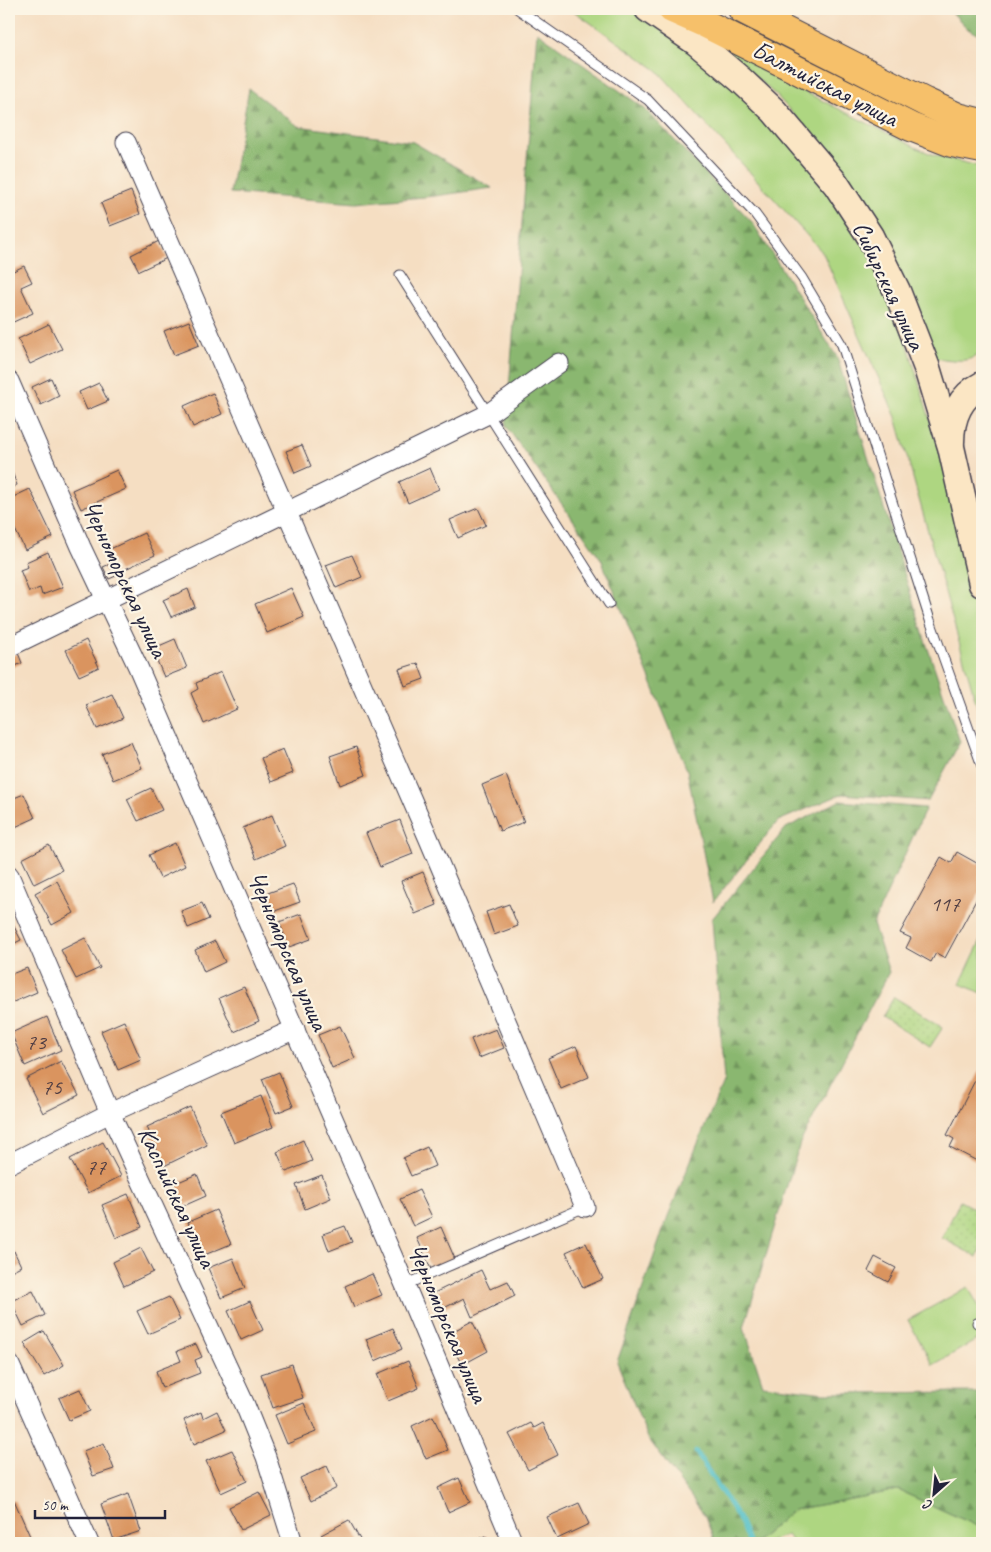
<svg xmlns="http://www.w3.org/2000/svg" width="991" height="1552" font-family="Caveat,sans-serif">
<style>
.grass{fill:#aed681;stroke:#687c5e}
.forest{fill:url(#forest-firs);stroke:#566c55}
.park{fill:url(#park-dots);stroke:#687c5e}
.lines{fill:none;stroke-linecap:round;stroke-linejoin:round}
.stream{stroke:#52c0c7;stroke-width:5}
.building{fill:#da945f}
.lane-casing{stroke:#423e4f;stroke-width:11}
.street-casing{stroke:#423e4f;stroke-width:21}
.secondary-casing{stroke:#423e4f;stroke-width:29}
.primary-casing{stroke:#423e4f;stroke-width:30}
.lane{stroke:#fff;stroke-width:9}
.street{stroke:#fff;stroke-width:19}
.secondary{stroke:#fbe6c4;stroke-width:26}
.primary{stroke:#f6c06b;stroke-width:28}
.labels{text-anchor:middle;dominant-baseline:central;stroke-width:4.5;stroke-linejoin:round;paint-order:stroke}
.number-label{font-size:22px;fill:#503e44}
.street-label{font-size:25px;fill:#22223b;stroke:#fcf5e5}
</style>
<defs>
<pattern id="forest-firs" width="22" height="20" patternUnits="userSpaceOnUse" patternTransform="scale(1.25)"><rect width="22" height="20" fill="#8ab76f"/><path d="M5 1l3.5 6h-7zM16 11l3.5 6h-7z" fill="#70945c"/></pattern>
<pattern id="park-dots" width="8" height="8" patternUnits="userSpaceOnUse" patternTransform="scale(1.25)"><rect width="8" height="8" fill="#aed681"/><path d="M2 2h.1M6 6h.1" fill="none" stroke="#95b770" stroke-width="1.8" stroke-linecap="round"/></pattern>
</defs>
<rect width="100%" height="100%" fill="#fcf5e5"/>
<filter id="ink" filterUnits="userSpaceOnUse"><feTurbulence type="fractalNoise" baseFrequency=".02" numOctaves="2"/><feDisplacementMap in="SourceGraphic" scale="10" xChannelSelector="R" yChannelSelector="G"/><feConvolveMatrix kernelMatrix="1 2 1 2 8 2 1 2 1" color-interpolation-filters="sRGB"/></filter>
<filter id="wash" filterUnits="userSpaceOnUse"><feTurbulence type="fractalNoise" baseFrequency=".0096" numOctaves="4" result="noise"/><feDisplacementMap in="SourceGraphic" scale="20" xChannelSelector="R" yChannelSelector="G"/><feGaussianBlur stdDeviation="1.12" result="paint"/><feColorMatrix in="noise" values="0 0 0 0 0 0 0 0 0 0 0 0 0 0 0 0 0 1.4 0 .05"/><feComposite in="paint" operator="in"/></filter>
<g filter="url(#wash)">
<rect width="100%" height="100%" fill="#f5dec2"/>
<g class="grass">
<polygon points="571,9 636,9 686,40 822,173 893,296 967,543 982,613 982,724 896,417 823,253 657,70"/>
<path d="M711,37L801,80L795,87L917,148L934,155L982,167V349C973,366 950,359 934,358L867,208L826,151L778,97Z"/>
<polygon points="982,938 982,993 960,984"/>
<polygon points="968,1287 982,1312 982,1337 933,1365 908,1320"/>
<polygon points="898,1490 982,1528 982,1543 793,1543 787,1535 765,1543 755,1543 793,1510"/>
</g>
<g class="forest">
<polygon points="949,9 982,9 982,37 968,29"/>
<polygon points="537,32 644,108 752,222 837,357 925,640 960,742 928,801 842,794 778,821 713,902 687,770 601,559 506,426"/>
<polygon points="249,89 298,126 413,142 492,188 435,196 356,203 230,193"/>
<polygon points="839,801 926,808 873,924 889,972 800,1143 744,1327 763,1385 824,1393 982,1392 982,1528 898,1490 793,1510 755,1543 715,1543 705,1516 648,1438 617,1362 668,1216 724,1080 712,919 786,828"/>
</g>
<g class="park">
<polygon points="894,997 943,1027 930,1047 882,1017"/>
<polygon points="960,1201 982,1213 982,1246 977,1257 942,1238"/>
</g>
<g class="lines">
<polyline class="stream" points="696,1452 738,1517 749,1543"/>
</g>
<g id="blocks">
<g class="building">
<polygon points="131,191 140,214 110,226 101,203"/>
<polygon points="159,241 167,258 139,271 131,255"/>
<polygon points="24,266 32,282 21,287 33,313 9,324 9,273"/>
<polygon points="189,321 199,345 174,355 164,331"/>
<polygon points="49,324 62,349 30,364 18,339"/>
<polygon points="51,378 59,396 41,405 32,387"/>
<polygon points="99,383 108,401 87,410 79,392"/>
<polygon points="213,393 222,414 193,427 184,406"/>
<polygon points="302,445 311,466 295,473 286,451"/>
<polygon points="9,464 17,485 9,489"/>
<polygon points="430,468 439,489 408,503 399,482"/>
<polygon points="117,470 126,489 81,509 72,490"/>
<polygon points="30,489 53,537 25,550 9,517 9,499"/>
<polygon points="478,508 486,525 458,538 450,520"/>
<polygon points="144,533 155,555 119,572 108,550"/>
<polygon points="48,552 63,587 42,595 40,588 29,592 20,570 28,567 26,562"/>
<polygon points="352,555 362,577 336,588 326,565"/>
<polygon points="110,564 116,576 109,579 103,567"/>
<polygon points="291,588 304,617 267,633 255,604"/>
<polygon points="188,589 195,607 171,617 163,600"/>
<polygon points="175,639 187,668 164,677 152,649"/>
<polygon points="86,640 99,667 79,676 66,650"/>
<polygon points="18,653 22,663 11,668 9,657"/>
<polygon points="418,663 424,679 405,686 399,669"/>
<polygon points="221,672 237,709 204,724 191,693 198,689 196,683"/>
<polygon points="112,694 123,718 97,729 86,705"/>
<polygon points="131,742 142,768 113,780 102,754"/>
<polygon points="356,747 366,775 340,785 330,756"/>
<polygon points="283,749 293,773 271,782 261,758"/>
<polygon points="506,775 524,822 500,831 482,785"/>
<polygon points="151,788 162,810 138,821 127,799"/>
<polygon points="24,794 35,818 13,828 9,818 9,800"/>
<polygon points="272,815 285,846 256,859 243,828"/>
<polygon points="400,820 413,854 380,867 366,833"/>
<polygon points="175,843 185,866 160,878 149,855"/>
<polygon points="49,845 62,870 34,884 22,859"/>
<polygon points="957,852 982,866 982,870 979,877 982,879 982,889 945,958 936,953 931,962 906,948 911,938 900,933 941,857 951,863"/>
<polygon points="423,872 437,905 415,914 401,881"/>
<polygon points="57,881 74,913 52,925 35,893"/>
<polygon points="293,884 300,902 272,912 265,894"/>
<polygon points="202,903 209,919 188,928 181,911"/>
<polygon points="509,904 518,926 494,935 486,912"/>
<polygon points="301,914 311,939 289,947 279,922"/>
<polygon points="9,917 21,940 9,946"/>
<polygon points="85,938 100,968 76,979 61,950"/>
<polygon points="215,941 225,962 204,972 195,950"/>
<polygon points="27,968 37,992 11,1003 9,996 9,975"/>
<polygon points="244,987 259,1021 234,1032 219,998"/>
<polygon points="47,1017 61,1050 25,1066 11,1033"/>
<polygon points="124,1021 141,1060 118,1070 101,1031"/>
<polygon points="340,1026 355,1058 332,1068 318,1035"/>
<polygon points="496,1029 504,1048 479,1058 471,1039"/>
<polygon points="576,1046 589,1077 561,1089 548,1058"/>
<polygon points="61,1061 79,1095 43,1113 26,1079"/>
<polygon points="982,1067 982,1157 979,1162 950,1147 954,1139 947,1135"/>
<polygon points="279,1072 293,1106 276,1113 262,1079"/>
<polygon points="261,1096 273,1127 234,1143 221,1112"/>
<polygon points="190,1107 207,1145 164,1166 147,1127"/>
<polygon points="303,1140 312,1161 286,1172 277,1152"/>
<polygon points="103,1142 121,1176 88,1193 70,1159"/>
<polygon points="427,1147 435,1166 411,1176 403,1158"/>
<polygon points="197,1174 206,1196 179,1208 169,1186"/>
<polygon points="322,1175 331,1198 305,1209 296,1185"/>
<polygon points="419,1190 432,1217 413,1226 400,1199"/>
<polygon points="128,1194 142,1227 116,1238 102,1205"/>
<polygon points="216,1210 231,1244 202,1256 188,1222"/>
<polygon points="345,1226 352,1242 329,1251 323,1234"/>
<polygon points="441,1227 455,1259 431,1269 417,1238"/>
<polygon points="586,1243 603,1279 583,1288 566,1252"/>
<polygon points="141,1248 153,1272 124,1286 113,1262"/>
<polygon points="14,1251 21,1266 9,1272 9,1253"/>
<polygon points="875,1257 896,1268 888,1282 868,1271"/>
<polygon points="233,1258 245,1288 221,1298 208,1268"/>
<polygon points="481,1270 490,1289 508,1281 515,1296 472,1317 464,1298 440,1310 432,1294"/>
<polygon points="372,1274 382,1295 354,1307 345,1286"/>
<polygon points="33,1291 45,1315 23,1326 11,1301"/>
<polygon points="169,1297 180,1320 148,1334 137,1311"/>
<polygon points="250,1301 263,1330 241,1340 228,1311"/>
<polygon points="472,1321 488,1351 462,1365 446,1335"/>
<polygon points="393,1328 402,1349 375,1361 366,1339"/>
<polygon points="44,1331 64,1365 44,1376 24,1343"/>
<polygon points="196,1344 202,1357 195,1360 200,1373 162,1388 156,1371 181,1361 177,1351"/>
<polygon points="408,1361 419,1388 388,1401 377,1374"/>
<polygon points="292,1364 303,1398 273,1408 261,1374"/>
<polygon points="80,1389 90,1411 69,1420 59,1398"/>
<polygon points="304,1403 316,1432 287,1444 275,1415"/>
<polygon points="217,1411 226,1430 194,1444 184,1420 201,1412 203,1418"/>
<polygon points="433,1416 448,1450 426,1459 412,1426"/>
<polygon points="531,1423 534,1428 543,1423 558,1455 528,1470 509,1434"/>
<polygon points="104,1443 114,1469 93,1476 83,1451"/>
<polygon points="232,1450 247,1481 221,1493 206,1461"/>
<polygon points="327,1466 337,1488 311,1501 300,1478"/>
<polygon points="459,1478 470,1502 448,1512 438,1488"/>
<polygon points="259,1492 271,1515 241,1530 229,1507"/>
<polygon points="128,1494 141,1531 114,1540 101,1504"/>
<polygon points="14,1500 33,1543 9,1543 9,1503"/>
<polygon points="579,1503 589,1524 557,1539 547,1517"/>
<polygon points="349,1520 362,1543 326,1543 321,1535"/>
<polygon points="486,1536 489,1543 468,1543"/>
</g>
</g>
</g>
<g filter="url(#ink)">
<use href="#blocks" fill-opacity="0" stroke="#423e4f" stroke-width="1"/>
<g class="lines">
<g class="lane-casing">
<g id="lane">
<polyline points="518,9 648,100 755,214 802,278 842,345 930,620 982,766"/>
<polyline points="400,275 609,604"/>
<polyline points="405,1285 585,1207"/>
<polyline points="977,1323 982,1324"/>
</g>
</g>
<g class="street-casing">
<g id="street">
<polyline points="126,142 428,837 585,1207"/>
<polyline points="9,381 81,547 138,667 405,1285 513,1543"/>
<polyline points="9,647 488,414 559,363"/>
<polyline points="9,875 110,1113 245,1405 266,1457 293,1543"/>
<polyline points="9,1164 110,1113 295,1029"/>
<polyline points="9,1363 89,1543"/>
</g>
</g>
<g class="secondary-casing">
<g id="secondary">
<polyline points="648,9 696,42 741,80 774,111 836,184 870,236 897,291 927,368 951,447 982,584"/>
<path d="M951,442C951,417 960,396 982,385"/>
</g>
</g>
<g class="primary-casing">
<g id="primary">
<polyline points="672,9 706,24 911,127 952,143 982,149"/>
<polyline points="742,9 925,102 958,117 982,123"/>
</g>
</g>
<use href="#lane" class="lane"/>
<use href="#street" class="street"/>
<use href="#secondary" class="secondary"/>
<use href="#primary" class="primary"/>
</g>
</g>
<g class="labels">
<g class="number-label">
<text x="945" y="904">117</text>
<text x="36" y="1042">73</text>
<text x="52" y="1087">75</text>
<text x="96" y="1167">77</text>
</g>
<g class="street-label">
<text transform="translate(825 84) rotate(27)">Балтийская улица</text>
<text transform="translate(889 286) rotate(65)">Сибирская улица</text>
<text transform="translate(125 579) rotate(65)">Черноморская улица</text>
<text transform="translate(288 951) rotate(67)">Черноморская улица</text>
<text transform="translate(177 1197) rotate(65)">Каспийская улица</text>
<text transform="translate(448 1323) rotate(67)">Черноморская улица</text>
</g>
</g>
<rect width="991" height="1552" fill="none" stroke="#fcf5e5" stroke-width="30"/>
<g transform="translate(934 1494) rotate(207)" stroke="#fcf5e5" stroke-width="4" paint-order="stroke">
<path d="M0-4L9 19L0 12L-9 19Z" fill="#22223b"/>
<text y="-8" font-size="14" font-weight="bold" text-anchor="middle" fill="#22223b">С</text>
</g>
<path d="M35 1510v8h130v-8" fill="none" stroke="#22223b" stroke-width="2.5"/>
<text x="42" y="1510" font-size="15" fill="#22223b" stroke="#fcf5e5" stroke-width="4" paint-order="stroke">50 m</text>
</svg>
